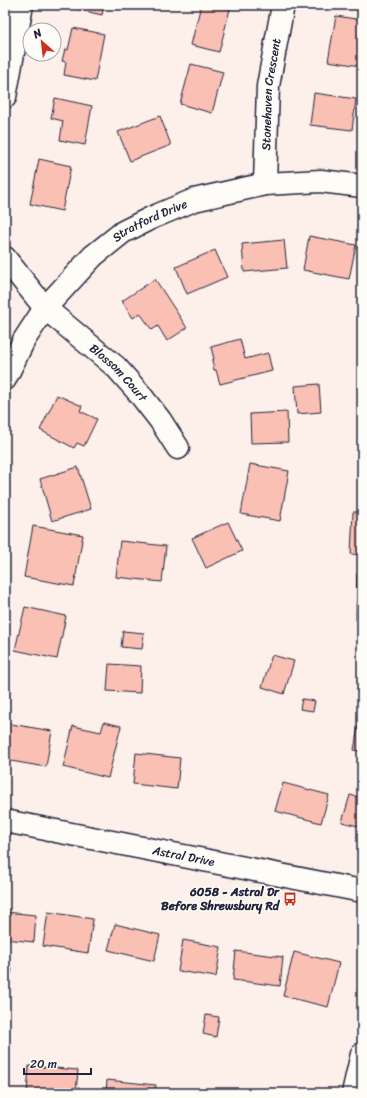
<svg xmlns="http://www.w3.org/2000/svg" width="367" height="1098" font-family="Sriracha,sans-serif">
<style>
.building{fill:#fbc0b4;stroke:#22223b}
.lines{fill:none;stroke-linecap:round;stroke-linejoin:round}
.minor-casing{stroke:#22223b;stroke-width:25}
.minor{stroke:#fdfcf7;stroke-width:22}
.labels{text-anchor:middle;dominant-baseline:central;stroke-width:3;stroke-linejoin:round;paint-order:stroke}
.street-label{font-size:12px;fill:#22223b;stroke:#fdfcf7}
.poi-label{font-size:12px;font-weight:bold;fill:#22223b;stroke:#fdfcf7;text-anchor:end}
</style>
<rect width="100%" height="100%" fill="#fdf0ea"/>
<filter id="ink" filterUnits="userSpaceOnUse"><feTurbulence type="fractalNoise" baseFrequency=".025" numOctaves="2"/><feDisplacementMap in="SourceGraphic" scale="8" xChannelSelector="R" yChannelSelector="G"/><feConvolveMatrix kernelMatrix="1 2 1 2 8 2 1 2 1" color-interpolation-filters="sRGB"/></filter>
<g filter="url(#ink)">
<g class="building">
<polygon points="77,5 104,5 102,15 76,9"/>
<polygon points="201,5 212,5 230,9 219,52 191,45"/>
<polygon points="336,16 362,20 362,53 360,66 328,61"/>
<polygon points="73,28 104,34 95,81 64,75 66,62 62,61 65,49 68,50"/>
<polygon points="191,64 223,72 212,113 180,104"/>
<polygon points="314,93 356,99 352,130 310,125"/>
<polygon points="55,98 92,106 85,145 60,140 63,121 51,118"/>
<polygon points="160,116 171,145 130,161 118,132"/>
<polygon points="39,159 71,166 62,211 30,204"/>
<polygon points="309,236 356,245 349,279 303,270"/>
<polygon points="284,240 287,268 244,272 242,244"/>
<polygon points="215,250 227,277 187,294 176,267"/>
<polygon points="155,279 187,328 167,341 158,326 152,330 140,313 133,318 122,301"/>
<polygon points="240,339 245,359 268,353 272,371 220,384 216,370 214,370 212,360 214,359 211,347"/>
<polygon points="319,384 321,412 297,414 295,386"/>
<polygon points="57,395 82,406 80,411 97,419 84,446 77,443 74,448 40,430"/>
<polygon points="287,412 288,442 251,443 250,414"/>
<polygon points="250,464 289,471 280,521 241,514"/>
<polygon points="78,467 91,509 52,521 40,479"/>
<polygon points="353,512 362,512 362,555 351,554"/>
<polygon points="228,522 242,551 206,568 192,538"/>
<polygon points="33,526 83,535 74,586 24,577"/>
<polygon points="120,541 166,546 162,582 116,577"/>
<polygon points="357,573 362,573 362,620 356,620"/>
<polygon points="25,607 66,616 57,659 15,650"/>
<polygon points="123,631 144,633 142,649 121,647"/>
<polygon points="272,655 294,661 284,694 262,687"/>
<polygon points="109,664 141,666 140,693 107,691"/>
<polygon points="302,699 315,701 313,711 300,709"/>
<polygon points="361,710 362,710 362,752 354,750"/>
<polygon points="104,722 121,726 108,778 63,767 73,726 101,732"/>
<polygon points="5,723 52,731 46,767 5,760"/>
<polygon points="136,753 180,758 177,789 133,784"/>
<polygon points="283,783 329,795 321,823 275,811"/>
<polygon points="350,795 362,798 362,827 342,822"/>
<polygon points="5,912 36,915 34,942 5,939"/>
<polygon points="48,912 93,919 88,953 43,946"/>
<polygon points="115,924 160,935 154,961 108,950"/>
<polygon points="183,940 221,947 216,977 178,971"/>
<polygon points="236,951 283,957 280,986 233,980"/>
<polygon points="294,952 339,963 328,1007 283,996"/>
<polygon points="5,968 12,969 7,991 5,990"/>
<polygon points="206,1015 219,1017 216,1037 203,1034"/>
<polygon points="29,1066 78,1070 76,1093 27,1093"/>
<polygon points="107,1080 156,1085 155,1093 106,1093"/>
</g>
<g class="lines">
<g class="minor-casing">
<g id="minor">
<polyline points="5,97 22,5"/>
<path id="s1" d="M265,184L268,86L283,5"/>
<path id="s2" d="M5,258L45,308L116,367L139,393L160,420L178,448"/>
<path id="s3" d="M5,379L24,340L45,308L93,256L123,232L151,218L194,200L265,184L321,181L362,186"/>
<path id="s4" d="M5,821L362,891"/>
<polyline points="353,1093 362,1054"/>
</g>
</g>
<use href="#minor" class="minor"/>
</g>
</g>
<defs>
<g id="bus-bare" transform="scale(1.08)"><path d="M-5-6H5V4H4V6H2V4H-2V6H-4V4H-5ZM-3.5-4V0h7V-4ZM-3.5 1.2v1.5H-2V1.2ZM2 1.2v1.5H3.5V1.2Z" fill="#c8321e" stroke="#fdfcf7" stroke-width="2.5" paint-order="stroke"/></g>
</defs>
<g fill-rule="evenodd">
<use href="#bus-bare" x="290" y="899"/>
</g>
<g class="labels">
<g class="street-label">
<text stroke="none"><textPath href="#s1" startOffset="90">Stonehaven Crescent</textPath></text>
<text stroke="none"><textPath href="#s3" startOffset="220">Stratford Drive</textPath></text>
<text stroke="none"><textPath href="#s2" startOffset="162">Blossom Court</textPath></text>
<text stroke="none"><textPath href="#s4" startOffset="182">Astral Drive</textPath></text>
</g>
<g class="poi-label">
<text x="279" y="892">6058 - Astral Dr<tspan x="279" dy="14">Before Shrewsbury Rd</tspan></text>
</g>
</g>
<rect width="367" height="1098" fill="none" stroke="#fdfcf7" stroke-width="20"/>
<rect x="10" y="10" width="347" height="1078" fill="none" stroke="#22223b" stroke-width="1.5" filter="url(#ink)"/>
<g transform="translate(42 42) rotate(332)"><circle r="19" fill="#fdfcf7" stroke="#a5a5ac"/>
<path d="M0-3L7 15L0 10L-7 15Z" fill="#c8321e"/>
<text y="-6" font-size="11" font-weight="bold" text-anchor="middle" fill="#22223b">N</text>
</g>
<path d="M24 1068v6h67v-6" fill="none" stroke="#22223b" stroke-width="2"/>
<text x="30" y="1068" font-size="12" fill="#22223b" stroke="#fdfcf7" stroke-width="3" paint-order="stroke">20 m</text>
</svg>
